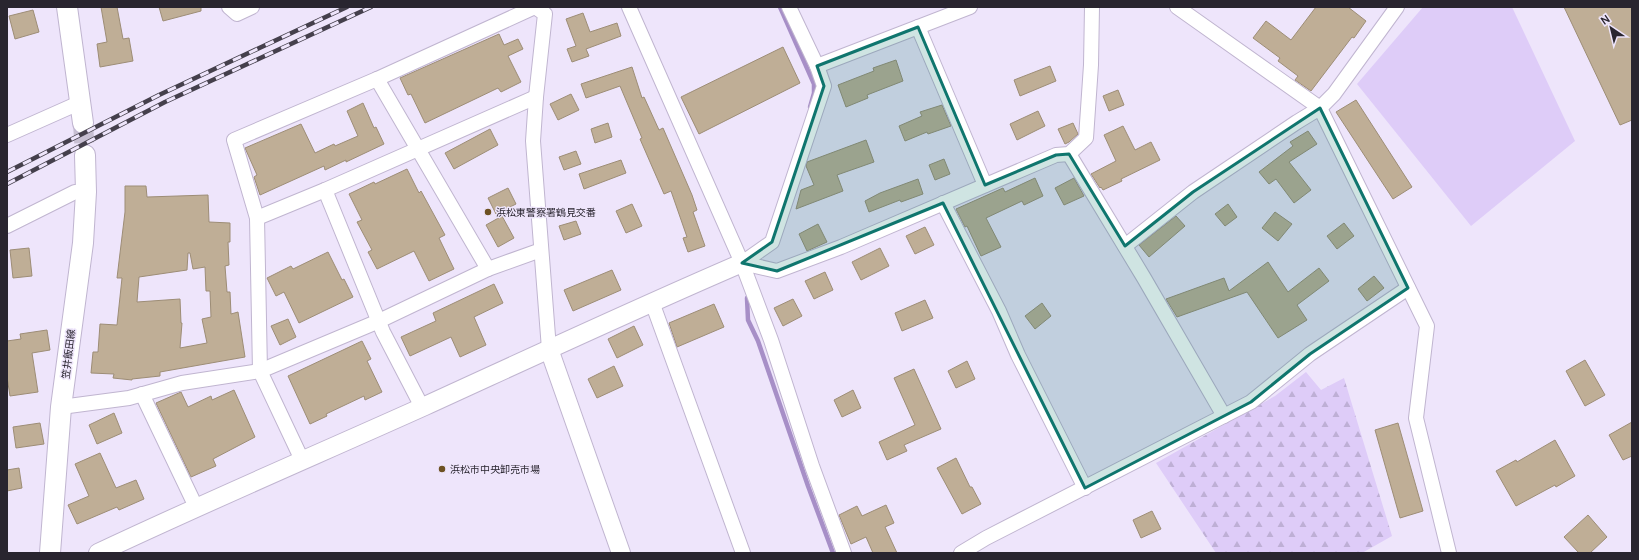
<svg xmlns="http://www.w3.org/2000/svg" width="1639" height="560" font-family="Manrope,'Noto Sans JP',sans-serif">
<style>
.green{fill:#deccf8}
.forest{fill:url(#forest-firs)}
.lines{fill:none;stroke-linecap:round;stroke-linejoin:round}
.stream{stroke:#a78fc7;stroke-width:4.5}
.building{fill:#bfae96;stroke:#9d8d76;fill-rule:evenodd}
.secondary-tunnel{stroke:#c7bfd2;stroke-width:20;stroke-dasharray:20 10;stroke-linecap:butt}
.minor-casing{stroke:#c0b5d0;stroke-width:16}
.tertiary-casing{stroke:#c0b5d0;stroke-width:20}
.secondary-casing{stroke:#c0b5d0;stroke-width:22}
.minor{stroke:#fff;stroke-width:14}
.tertiary{stroke:#fff;stroke-width:18}
.secondary{stroke:#fff;stroke-width:20}
.rail-casing{stroke:#45404c;stroke-width:4.5}
.rail{stroke:#eee5fb;stroke-width:3;stroke-dasharray:9;stroke-linecap:butt}
.marked{fill:#0f766e;fill-opacity:0.2;stroke:#0f766e;stroke-width:3;stroke-linejoin:round}
.poi-dot{fill:#6d5123;stroke:#eee5fb;stroke-width:1.5}
.labels{text-anchor:middle;dominant-baseline:central;stroke-width:3;stroke-linejoin:round;paint-order:stroke}
.poi-label{font-size:10px;fill:#29252f;stroke:#eee5fb;text-anchor:start}
.street-label{font-size:10px;fill:#29252f;stroke:#eee5fb}
</style>
<defs>
<pattern id="forest-firs" width="22" height="20" patternUnits="userSpaceOnUse"><rect width="22" height="20" fill="#deccf8"/><path d="M5 1l3.5 6h-7zM16 11l3.5 6h-7z" fill="#beafd5"/></pattern>
</defs>
<rect width="100%" height="100%" fill="#eee5fb"/>
<polygon class="green" points="1423,7 1512,7 1575,141 1471,226 1357,84"/>
<polygon class="forest" points="1306,372 1321,390 1344,378 1392,536 1362,553 1216,553 1156,463 1275,396"/>
<g class="lines">
<g class="stream">
<polyline points="780,7 814,84 814,93 810,107"/>
<polyline points="747,298 748,320 758,341 808,486 833,553"/>
</g>
</g>
<g class="building">
<polygon points="101,7 117,7 123,39 129,38 133,61 100,67 97,44 107,42"/>
<polygon points="159,7 201,7 201,11 163,21"/>
<polygon points="1316,7 1348,7 1366,21 1354,38 1352,37 1311,91 1295,80 1298,76 1278,61 1280,58 1253,38 1266,21 1291,40"/>
<polygon points="1564,7 1632,7 1632,120 1620,125"/>
<polygon points="33,10 39,32 15,39 9,16"/>
<polygon points="583,13 590,32 617,23 621,36 586,49 589,56 572,62 567,49 576,46 566,19"/>
<polygon points="499,34 504,45 518,39 523,49 508,56 521,82 501,92 498,88 425,123 411,94 408,95 400,78"/>
<polygon points="783,47 800,83 699,134 681,97"/>
<polygon points="896,60 903,81 867,95 868,98 846,107 838,85 874,71 873,68"/>
<polygon points="1050,66 1056,81 1020,96 1014,80"/>
<polygon points="632,67 642,98 644,97 659,130 663,128 692,195 697,210 693,212 705,246 688,252 683,238 687,237 671,191 664,194 640,139 642,138 620,86 586,98 581,84"/>
<polygon points="1118,90 1124,105 1109,111 1103,96"/>
<polygon points="571,94 579,110 558,120 550,104"/>
<polygon points="1356,100 1412,187 1393,199 1336,112"/>
<polygon points="363,103 374,128 376,127 384,144 346,162 346,160 325,170 324,166 260,195 254,177 257,175 245,148 301,124 315,153 334,144 335,146 358,136 347,111"/>
<polygon points="942,105 951,126 928,134 927,132 905,141 899,126 922,116 920,112"/>
<polygon points="1038,111 1045,126 1017,140 1010,124"/>
<polygon points="608,123 612,137 595,143 591,129"/>
<polygon points="1073,123 1078,134 1069,142 1065,144 1058,129"/>
<polygon points="1123,126 1135,150 1151,142 1160,160 1121,179 1122,181 1103,190 1101,187 1100,188 1091,174 1116,161 1104,135"/>
<polygon points="490,129 498,145 454,169 445,153"/>
<polygon points="1308,131 1317,144 1289,162 1311,190 1294,203 1276,179 1269,184 1259,172 1293,146 1290,142"/>
<polygon points="866,140 874,162 837,175 843,191 796,209 801,190 814,185 806,166 807,162"/>
<polygon points="576,151 581,164 564,170 559,157"/>
<polygon points="944,159 950,174 935,180 929,165"/>
<polygon points="621,160 626,173 584,189 579,174"/>
<polygon points="407,169 419,193 421,191 445,235 439,238 454,269 429,281 414,251 377,269 368,252 372,250 357,222 362,220 349,194 374,182 375,184"/>
<polygon points="1035,178 1043,196 1024,205 1022,201 986,218 1001,247 981,256 967,226 965,227 956,209 1003,188 1005,192"/>
<polygon points="1074,178 1084,196 1064,205 1055,188"/>
<polygon points="918,179 923,194 901,202 900,200 869,212 865,201 880,193"/>
<path d="M125,186H146L147,197L208,195L209,222L230,223V242H228L229,265L225,266L227,292H230L231,314L238,312L245,357L160,372V376L132,379V380L113,378L114,374L91,373L93,352H98L100,324L117,325L122,278H117L125,212ZM188,253H190L193,269L205,267L206,291H210L211,317L202,319L207,343L180,348L182,323H181L180,299L137,302L139,277L187,270Z"/>
<polygon points="508,188 516,204 496,214 488,198"/>
<polygon points="632,204 642,226 626,233 616,211"/>
<polygon points="1228,204 1237,217 1225,226 1215,214"/>
<polygon points="1275,212 1292,224 1278,241 1262,228"/>
<polygon points="502,216 514,238 498,247 486,225"/>
<polygon points="1176,216 1185,226 1149,257 1139,245"/>
<polygon points="576,221 581,234 564,240 559,226"/>
<polygon points="1344,223 1354,236 1337,249 1327,236"/>
<polygon points="818,224 827,242 807,251 799,234"/>
<polygon points="925,227 934,245 915,254 906,236"/>
<polygon points="29,248 32,276 13,278 10,250"/>
<polygon points="880,248 889,266 861,280 852,262"/>
<polygon points="328,252 342,280 344,279 353,297 299,323 284,292 276,296 267,278 291,266 293,269"/>
<polygon points="1268,262 1288,292 1319,268 1329,281 1297,305 1307,320 1278,338 1247,292 1177,317 1166,299 1224,278 1229,291"/>
<polygon points="612,270 621,290 573,311 564,290"/>
<polygon points="825,272 833,290 814,299 805,281"/>
<polygon points="1374,276 1384,288 1367,301 1358,289"/>
<polygon points="494,284 503,303 474,317 486,345 460,357 451,337 410,356 401,337 436,321 433,313"/>
<polygon points="793,299 802,316 783,326 774,308"/>
<polygon points="925,300 933,318 902,331 895,313"/>
<polygon points="1042,303 1051,316 1035,329 1025,316"/>
<polygon points="714,304 724,327 677,347 669,323"/>
<polygon points="288,319 296,337 280,345 271,326"/>
<polygon points="634,326 643,345 617,358 608,339"/>
<polygon points="47,330 50,350 32,353 38,392 10,396 7,377 7,341 21,339 20,334"/>
<polygon points="362,341 371,359 367,361 382,392 365,400 364,396 326,414 327,416 310,424 288,376"/>
<polygon points="1585,360 1605,395 1585,406 1566,371"/>
<polygon points="967,361 975,379 956,388 948,371"/>
<polygon points="614,366 623,386 597,398 588,379"/>
<polygon points="914,369 941,429 904,445 907,451 887,460 879,442 915,425 894,378"/>
<polygon points="234,390 255,437 213,459 216,466 191,477 156,403 181,392 188,407 211,396 212,400"/>
<polygon points="853,390 861,408 842,417 834,400"/>
<polygon points="114,413 122,433 97,444 89,425"/>
<polygon points="1632,422 1632,456 1623,460 1609,435"/>
<polygon points="40,423 44,444 16,448 13,427"/>
<polygon points="1398,423 1423,511 1400,518 1375,430"/>
<polygon points="1555,440 1575,476 1556,487 1555,485 1516,506 1496,471 1516,460 1517,462"/>
<polygon points="100,453 116,488 136,480 144,499 119,510 117,507 77,524 68,505 89,496 75,464"/>
<polygon points="956,458 970,487 972,487 981,504 962,514 937,468"/>
<polygon points="19,468 22,488 7,491 7,470"/>
<polygon points="886,505 894,523 885,527 897,553 873,553 866,537 851,544 839,515 857,506 862,516"/>
<polygon points="1152,511 1161,529 1141,538 1133,520"/>
<polygon points="1588,515 1607,537 1590,553 1579,553 1564,537"/>
</g>
<g class="lines">
<polyline class="secondary-tunnel" points="83,123 85,155"/>
<g class="minor-casing">
<g id="minor">
<polyline points="229,7 237,14 252,7"/>
<polyline points="629,7 742,263 771,340 812,466 844,553"/>
<polyline points="1177,7 1320,108 1427,326 1416,418 1449,553"/>
<polyline points="918,27 985,185"/>
<polyline points="817,66 970,7"/>
<polyline points="377,79 488,269"/>
<polyline points="7,135 79,103"/>
<polyline points="1069,154 1144,278 1224,416"/>
<polyline points="325,190 383,332 422,407"/>
<polyline points="943,203 999,311 1018,355 1085,488"/>
<polyline points="257,218 325,190 536,97"/>
<polyline points="7,226 75,192 86,192"/>
<polyline points="1125,246 1193,192 1297,122 1320,108 1334,94 1397,7"/>
<polyline points="742,263 777,271 841,247 1056,155 1069,154 1086,138 1091,65 1092,7"/>
<polyline points="742,263 772,242 824,86 817,66 789,7"/>
<polyline points="652,302 743,553"/>
<polyline points="142,394 196,507"/>
<polyline points="61,407 129,398 182,383 260,371 379,321 488,269 541,250"/>
<polyline points="302,460 260,371 257,218 234,140 377,79 535,7 545,14 536,97 533,141 549,349"/>
<polyline points="961,553 986,538 1251,402 1310,354 1408,288"/>
</g>
</g>
<g class="tertiary-casing">
<g id="tertiary">
<polyline points="549,349 621,553"/>
<path d="M98,553C206,502 316,455 425,406C530,358 635,309 742,263"/>
</g>
</g>
<g class="secondary-casing">
<g id="secondary">
<polyline points="67,7 83,123"/>
<polyline points="50,553 61,407 83,243 86,192 85,155"/>
</g>
</g>
<use href="#minor" class="minor"/>
<use href="#tertiary" class="tertiary"/>
<use href="#secondary" class="secondary"/>
<g class="rail-casing">
<g id="rail">
<polyline points="7,172 159,95 347,7"/>
<polyline points="7,184 165,102 371,7"/>
</g>
</g>
<use href="#rail" class="rail"/>
</g>
<path class="marked" d="M918,27L985,185L1056,155L1069,154L1125,246L1193,192L1320,108L1408,288L1310,354L1251,402L1085,488L943,203L777,271L742,263L772,242L824,86L817,66Z"/>
<g class="poi-dot">
<circle cx="488" cy="212" r="4"/>
<circle cx="442" cy="469" r="4"/>
</g>
<g class="labels">
<g class="poi-label">
<text x="496" y="212">浜松東警察署鶴見交番</text>
<text x="450" y="469">浜松市中央卸売市場</text>
</g>
<g class="street-label">
<text transform="translate(68 354) rotate(-83)">笠井飯田線</text>
</g>
</g>
<rect width="1639" height="560" fill="none" stroke="#29252f" stroke-width="16"/>
<g transform="translate(1611 28) rotate(325)" stroke="#eee5fb" stroke-width="3" paint-order="stroke">
<path d="M0-3L7 15L0 10L-7 15Z" fill="#29252f"/>
<text y="-6" font-size="11" font-weight="bold" text-anchor="middle" fill="#29252f">N</text>
</g>
</svg>
